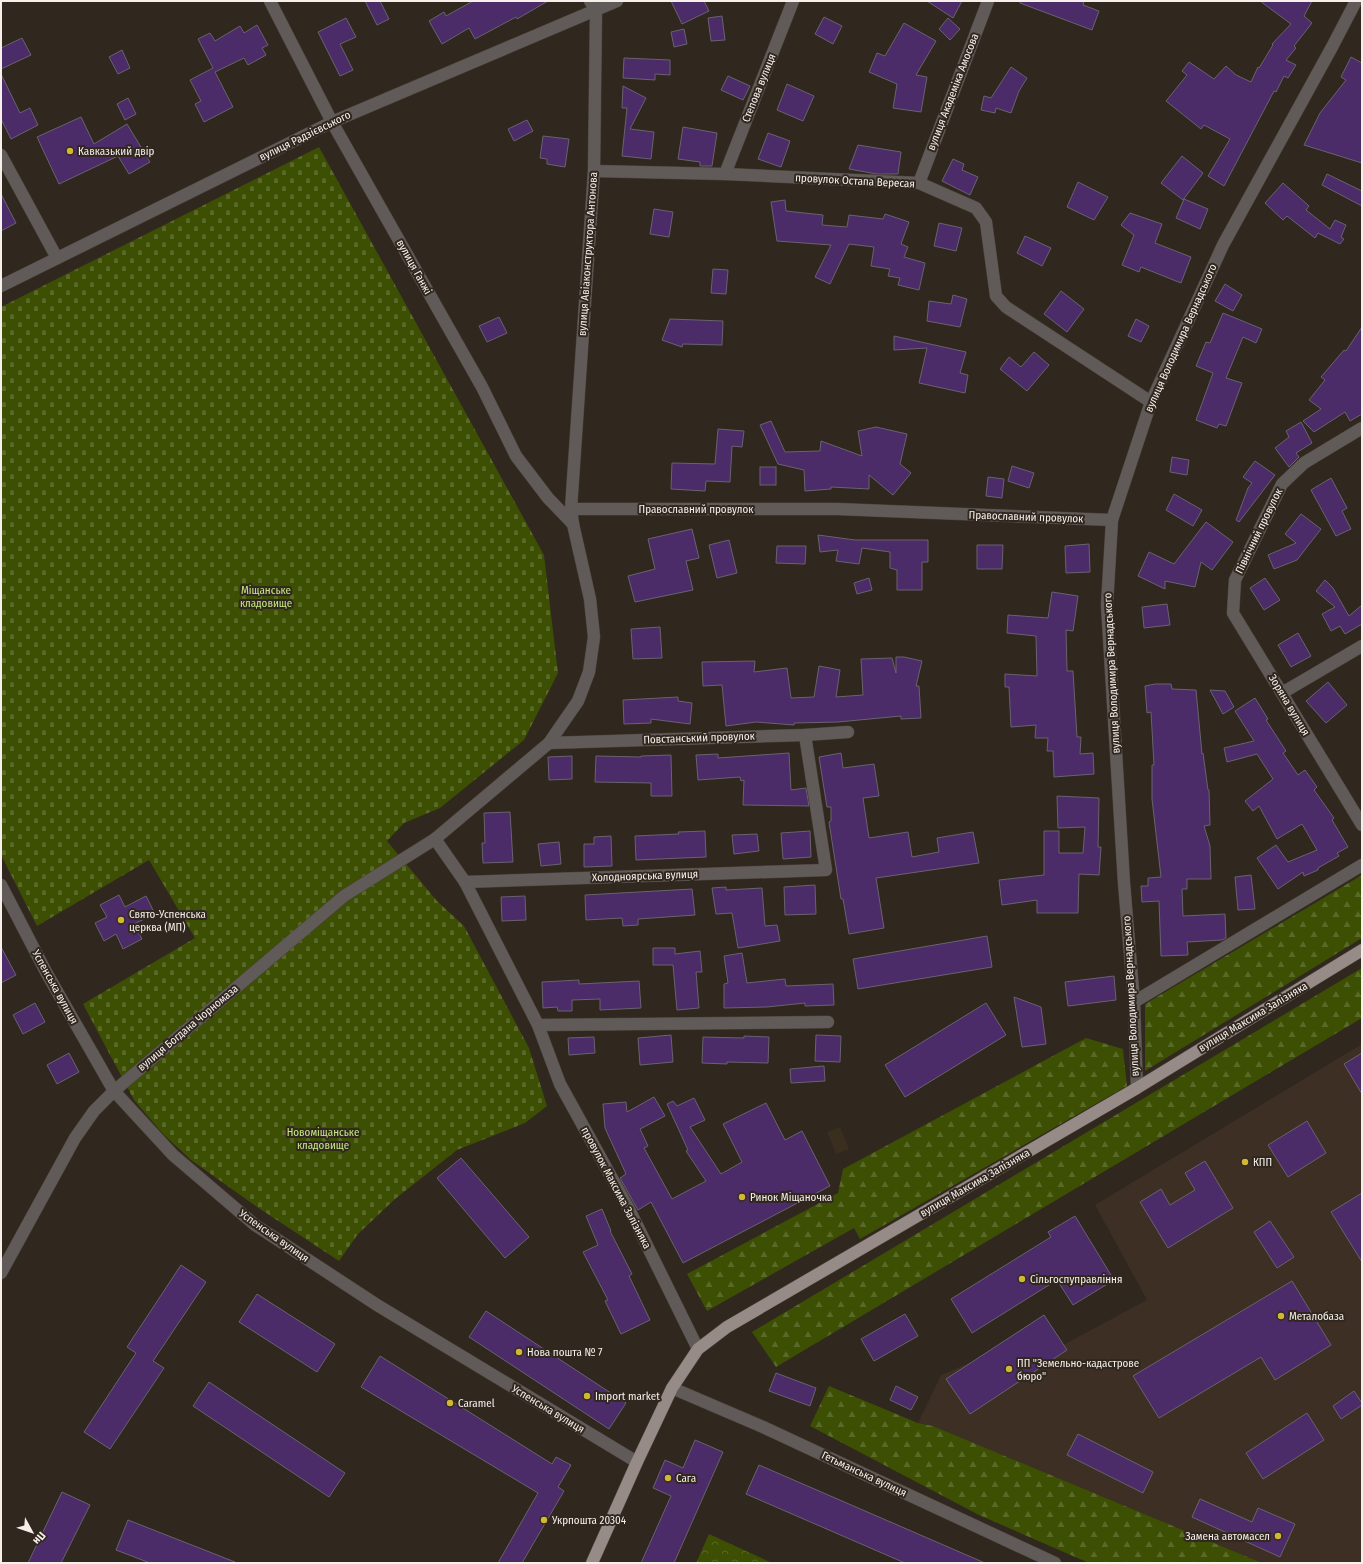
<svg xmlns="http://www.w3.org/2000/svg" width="1363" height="1564" font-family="'Fira Sans Condensed',sans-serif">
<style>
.commercial{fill:#3a2e1f}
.built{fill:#3d2f23}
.forest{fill:url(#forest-firs)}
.cemetery{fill:url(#cemetery-stones)}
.park{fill:url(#park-crowns)}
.building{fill:#4c2b69;stroke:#68636e}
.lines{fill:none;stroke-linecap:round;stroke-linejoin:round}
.minor-casing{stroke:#4c433b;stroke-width:13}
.major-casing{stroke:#4c433b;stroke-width:13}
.minor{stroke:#605b58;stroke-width:12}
.major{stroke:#978b87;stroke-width:12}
.poi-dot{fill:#d1b736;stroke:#30271f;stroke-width:1.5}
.labels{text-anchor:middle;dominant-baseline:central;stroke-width:4;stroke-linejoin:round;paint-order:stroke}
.street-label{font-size:11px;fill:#f6efea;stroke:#30271f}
.poi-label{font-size:11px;fill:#f6efea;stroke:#30271f;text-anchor:start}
.park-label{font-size:11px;fill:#c7e980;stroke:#30271f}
</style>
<defs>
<pattern id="forest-firs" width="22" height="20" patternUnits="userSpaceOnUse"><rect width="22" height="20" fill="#3c4f02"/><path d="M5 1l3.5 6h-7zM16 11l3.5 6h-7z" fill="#596927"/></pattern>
<pattern id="cemetery-stones" width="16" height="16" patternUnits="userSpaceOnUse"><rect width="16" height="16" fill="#3c4f02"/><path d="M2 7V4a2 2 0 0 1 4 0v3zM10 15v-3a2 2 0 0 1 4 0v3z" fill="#596927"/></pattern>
<pattern id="park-crowns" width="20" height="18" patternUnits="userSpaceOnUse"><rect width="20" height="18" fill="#3c4f02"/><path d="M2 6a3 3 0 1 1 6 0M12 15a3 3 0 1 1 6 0" fill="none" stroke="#596927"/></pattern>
</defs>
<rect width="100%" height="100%" fill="#30271f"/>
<polygon class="commercial" points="840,1127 849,1149 836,1154 827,1132"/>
<polygon class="built" points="1362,1044 1362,1563 1262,1563 933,1426 918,1423 941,1375 976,1360 1044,1315 1063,1345 1147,1300 1095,1205"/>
<g class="forest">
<polygon points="1362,875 1362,938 1145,1071 1145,1004"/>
<polygon points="1362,968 1362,1018 776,1367 752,1332"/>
<polygon points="1086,1038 1123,1049 1127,1086 860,1239 854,1228 707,1311 687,1274 838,1193 843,1169"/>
<polygon points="829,1386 918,1423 933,1426 1262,1563 1089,1563 979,1515 810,1426"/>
</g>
<polygon class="cemetery" points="319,147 544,555 558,673 524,740 440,808 404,823 387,841 437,901 464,926 529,1048 547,1106 525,1123 457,1150 395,1199 358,1234 339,1261 257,1207 191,1160 163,1134 134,1100 83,1004 195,938 149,860 37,926 1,855 1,307"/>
<polygon class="park" points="709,1534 772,1563 696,1563"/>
<g class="building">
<polygon points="365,1 380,1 389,19 377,25"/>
<polygon points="473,1 548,1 517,19 516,17 475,39 469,28 442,44 429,21 444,12 446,16"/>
<polygon points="671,1 704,1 709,11 682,24"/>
<polygon points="927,1 962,1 953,18"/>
<polygon points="1020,1 1084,1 1083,5 1099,11 1092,30 1020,3"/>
<polygon points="1260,1 1312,1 1304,16 1312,23 1294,46 1296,48 1286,60 1296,65 1288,78 1284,76 1276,92 1274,91 1224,186 1208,176 1230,139 1204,125 1201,129 1166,101 1187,75 1182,71 1189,62 1214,79 1226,66 1236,75 1251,82 1258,67 1259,68 1273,45 1272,44 1291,24"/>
<polygon points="722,16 725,40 711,41 708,18"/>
<polygon points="824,17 842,26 833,44 815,34"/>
<polygon points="346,18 356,37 340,44 353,70 340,76 318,32"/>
<polygon points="948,18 960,29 950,40 939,29"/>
<polygon points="904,23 936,41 916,75 927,77 921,112 893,108 897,84 869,72 877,53 885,56"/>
<polygon points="257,25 268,45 262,48 266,55 248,65 244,58 215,72 233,107 204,122 195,104 201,101 190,80 213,68 198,39 210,33 215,41 240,26 244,33"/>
<polygon points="684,29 687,44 674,47 671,32"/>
<polygon points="22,38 31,55 1,69 1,48"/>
<polygon points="122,50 130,68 118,74 109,57"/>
<polygon points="1351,57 1362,63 1362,163 1304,145 1320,113 1346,80 1341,77"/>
<polygon points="624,58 670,60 670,75 655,74 655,80 623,78"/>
<polygon points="1011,67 1027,78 1019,91 1011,113 996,108 995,113 981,110 984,96 991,98"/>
<polygon points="1,74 20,113 30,108 38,125 11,139 1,119"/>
<polygon points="728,76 750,86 743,100 721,90"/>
<polygon points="787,84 814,96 803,121 777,110"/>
<polygon points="623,86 646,98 630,129 654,132 651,159 622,156 627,108 622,108"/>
<polygon points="128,98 136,114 125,120 117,104"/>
<polygon points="81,117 94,144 127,124 150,162 129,174 118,156 59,184 37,137"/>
<polygon points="527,120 533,131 514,141 508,129"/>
<polygon points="683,127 717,133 712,166 700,166 700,162 678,159"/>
<polygon points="768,133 790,141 781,167 758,159"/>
<polygon points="543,136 569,139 565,167 547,164 547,159 540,158"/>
<polygon points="858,145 901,152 898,174 877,174 849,169"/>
<polygon points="1182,156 1203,173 1183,200 1161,183"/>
<polygon points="953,159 964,164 962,170 978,177 970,195 942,181"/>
<polygon points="1327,174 1362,191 1362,206 1322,185"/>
<polygon points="1078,182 1108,197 1094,220 1067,207"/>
<polygon points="1283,183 1309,206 1306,210 1330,229 1335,220 1346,225 1341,237 1344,239 1340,244 1318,233 1315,238 1287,216 1283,220 1265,203"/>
<polygon points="1,194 16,223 1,231"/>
<polygon points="1184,199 1208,209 1200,229 1176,218"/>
<polygon points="785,200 786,211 823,215 822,225 847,227 849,215 883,219 885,214 909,222 901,244 908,247 904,257 925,263 919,290 898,285 900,278 888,276 890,269 871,266 874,247 849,244 830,284 815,277 831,245 777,241 771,202"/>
<polygon points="654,209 673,212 669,237 650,234"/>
<polygon points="1130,213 1162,224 1155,243 1191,257 1181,283 1141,267 1139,272 1122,265 1134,235 1121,225"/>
<polygon points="939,223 962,228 956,251 934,246"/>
<polygon points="1025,236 1051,248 1042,266 1017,253"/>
<polygon points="713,269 728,270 726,294 711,293"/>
<polygon points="1225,284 1242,295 1233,311 1215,301"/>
<polygon points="1061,291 1084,309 1067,332 1044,314"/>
<polygon points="953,295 967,299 960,327 927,321 929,301 951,304"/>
<polygon points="1223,313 1262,329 1256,343 1243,337 1226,378 1242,383 1226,426 1219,424 1217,428 1196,420 1213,373 1196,366 1206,342 1210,343"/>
<polygon points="499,317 507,333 487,342 479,326"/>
<polygon points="670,319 723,321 722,345 683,344 682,347 662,340"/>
<polygon points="1136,319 1149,326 1141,342 1128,336"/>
<polygon points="1362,327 1362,414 1350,421 1345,412 1314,432 1303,421 1321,409 1309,400 1325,380 1321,377 1344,350 1346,351"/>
<polygon points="894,336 966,352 960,373 968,375 965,393 919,383 927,348 894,350"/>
<polygon points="1034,352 1049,365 1027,391 1000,369 1009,357 1021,367"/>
<polygon points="771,421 785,452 820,451 821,441 862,456 858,431 876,427 907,434 900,464 911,473 893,495 869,475 869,489 831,487 831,489 805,491 804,470 778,464 760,425"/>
<polygon points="1301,422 1312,443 1296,453 1299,457 1289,467 1275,448 1289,437 1286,431"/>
<polygon points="718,429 744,431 742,447 732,446 730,482 706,481 705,491 671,489 672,463 715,464"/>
<polygon points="1172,457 1189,460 1187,475 1170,472"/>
<polygon points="1255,461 1275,475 1239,522 1236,520 1248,488 1252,483 1243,477"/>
<polygon points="1012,466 1034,473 1029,488 1008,481"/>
<rect x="760" y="467" width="16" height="18"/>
<polygon points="988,477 1004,479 1002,498 986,496"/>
<polygon points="1331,478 1347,508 1342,511 1351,529 1336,536 1311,490"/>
<polygon points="1174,494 1202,510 1193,526 1166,510"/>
<polygon points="1301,514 1321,529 1297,560 1274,569 1268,555 1296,543 1285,534"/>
<polygon points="1206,522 1233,542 1212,570 1201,562 1195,587 1165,581 1165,589 1138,576 1149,552 1174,564"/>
<polygon points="692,529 699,558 686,561 693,590 635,602 628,576 655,569 648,539"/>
<polygon points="818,535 855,540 928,540 928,562 922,562 922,590 897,590 897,570 890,568 890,552 862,548 859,564 836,561 838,550 820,552"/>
<polygon points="729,540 737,573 717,578 709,545"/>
<polygon points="1089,544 1090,572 1066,573 1065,546"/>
<polygon points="977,545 1003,545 1002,569 977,569"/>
<polygon points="777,546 806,546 805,564 776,563"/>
<polygon points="869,578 872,590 857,594 854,583"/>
<polygon points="1265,578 1280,600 1264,610 1250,588"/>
<polygon points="1325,580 1333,588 1349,616 1362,605 1362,624 1345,634 1340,626 1331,631 1322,614 1335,607 1316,591"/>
<polygon points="1052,592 1078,596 1073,631 1066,630 1067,671 1073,671 1077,737 1081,737 1080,754 1093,753 1094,774 1054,777 1053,751 1047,751 1048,738 1035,738 1036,725 1011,727 1009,687 1005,687 1005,674 1037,676 1036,636 1007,633 1008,615 1048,618"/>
<polygon points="1167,604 1170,625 1144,628 1142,607"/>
<polygon points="660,627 662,658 633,659 631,629"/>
<polygon points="1298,633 1311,656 1291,667 1278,645"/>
<polygon points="896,657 904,657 922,661 916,686 919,686 921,718 901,719 901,716 838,722 794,723 794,725 756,722 726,726 722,685 703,686 702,662 755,661 754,672 787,668 791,698 814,697 819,666 840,670 836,697 863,695 861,659 892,658 896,673"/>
<polygon points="1328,682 1347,705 1326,723 1306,701"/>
<polygon points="1155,684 1171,684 1172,689 1196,690 1202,754 1203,753 1208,790 1209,790 1210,825 1204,826 1210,846 1211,879 1187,879 1187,889 1182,889 1183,916 1225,914 1226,938 1222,940 1187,942 1188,955 1161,956 1159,901 1142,902 1141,886 1148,886 1148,878 1161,877 1152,799 1152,765 1154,765 1151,712 1147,713 1145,686"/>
<polygon points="1210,690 1225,691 1234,707 1223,714"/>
<polygon points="678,697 678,701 692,703 690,724 651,719 651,723 624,724 623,700"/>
<polygon points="1255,698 1268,719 1266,720 1286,751 1283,753 1298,775 1305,770 1317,787 1314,790 1334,818 1332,820 1348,847 1337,853 1339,856 1318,868 1318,870 1304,876 1303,872 1278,889 1257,858 1276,845 1288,862 1317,850 1302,824 1277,839 1259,806 1253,811 1245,801 1273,779 1257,754 1227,762 1224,748 1254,741 1235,711"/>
<polygon points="789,753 791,790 806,788 809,806 743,805 744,780 741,781 740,777 698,780 696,755 718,754 718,758"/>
<polygon points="841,753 843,768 874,764 879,796 863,798 869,838 908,832 912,857 939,852 937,838 973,832 979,863 876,878 884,928 849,934 843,899 841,899 829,822 831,821 831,807 827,807 819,757"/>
<polygon points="671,755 672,796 651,796 651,783 595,782 596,756 641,757 641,756"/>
<polygon points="572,756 572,779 549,780 548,757"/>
<polygon points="1057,796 1099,798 1098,847 1101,847 1099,875 1079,874 1078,913 1037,913 1037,900 1002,905 999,880 1044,875 1044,831 1059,831 1059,853 1083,853 1085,827 1058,828"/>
<polygon points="510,812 513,862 483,863 482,843 485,843 484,813"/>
<polygon points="705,831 706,857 636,860 635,836 679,834 678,832"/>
<polygon points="810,831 811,857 783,859 781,833"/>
<polygon points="757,834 759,851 734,854 732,835"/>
<polygon points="611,836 612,866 584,867 584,844 594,844 594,837"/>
<polygon points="559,842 561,864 541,866 538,844"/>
<polygon points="1251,875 1255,909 1238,910 1235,877"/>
<polygon points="815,885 816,914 785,915 784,887"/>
<polygon points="726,887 726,890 762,888 765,926 777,925 780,941 738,948 732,913 716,914 712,888"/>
<polygon points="692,889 695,915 638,919 638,925 623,926 622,918 586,920 585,895"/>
<polygon points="119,895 125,907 146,896 155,914 134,924 142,939 123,949 116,934 104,941 95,923 107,917 100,905"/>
<polygon points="525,896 526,920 502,921 501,897"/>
<polygon points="987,936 992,967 858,989 853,959"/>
<polygon points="1,947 16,975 1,983"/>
<polygon points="653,948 675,948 675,954 700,951 702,972 696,972 699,1008 677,1010 673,965 653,965"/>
<polygon points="742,953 747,983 785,979 786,986 833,984 834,1005 805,1006 805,1003 767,1007 724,1008 724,984 728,983 724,956"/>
<polygon points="1114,976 1116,1000 1068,1006 1065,982"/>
<polygon points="579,980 579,984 639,981 641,1008 600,1010 600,999 572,1000 572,1011 558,1011 557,1007 543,1008 542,982"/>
<polygon points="1014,997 1041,1007 1046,1044 1022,1047"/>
<polygon points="35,1003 45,1022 23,1034 13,1015"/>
<polygon points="986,1003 1006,1035 905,1097 885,1065"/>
<polygon points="671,1035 673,1062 640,1065 638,1038"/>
<polygon points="816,1035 841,1036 840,1062 815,1061"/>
<polygon points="744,1036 769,1037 768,1063 727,1062 727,1064 702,1063 703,1037 744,1038"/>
<polygon points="594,1037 595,1053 569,1055 568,1038"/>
<polygon points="69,1053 79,1072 57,1084 47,1065"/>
<polygon points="1362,1053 1362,1094 1344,1064"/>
<polygon points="824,1066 825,1081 791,1083 790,1069"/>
<polygon points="654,1097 665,1116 640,1129 648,1146 644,1148 672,1199 706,1181 686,1151 688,1150 667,1104 673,1101 677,1106 694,1098 705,1120 690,1127 721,1174 742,1162 723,1124 766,1103 785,1140 802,1131 830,1186 683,1263 651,1202 638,1210 620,1178 626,1174 605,1128 603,1104 626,1102 627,1112"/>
<polygon points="1307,1121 1326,1153 1288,1177 1268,1145"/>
<polygon points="461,1158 529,1237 505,1258 437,1178"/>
<polygon points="1205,1161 1233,1208 1168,1248 1140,1202 1161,1189 1170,1205 1195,1190 1185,1173"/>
<polygon points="1362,1193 1362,1262 1331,1212"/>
<polygon points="602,1209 611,1231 610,1231 632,1274 629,1276 650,1320 621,1334 605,1301 608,1300 583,1252 598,1245 586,1216"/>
<polygon points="1075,1216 1114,1280 1073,1305 1057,1280 972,1333 951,1299 1051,1237 1048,1232"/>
<polygon points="1270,1221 1294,1257 1277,1268 1254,1232"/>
<polygon points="181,1265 206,1282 153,1361 164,1368 110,1449 84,1432 136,1353 127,1347"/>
<polygon points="1292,1281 1331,1345 1275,1380 1261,1357 1159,1418 1133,1376"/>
<polygon points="257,1294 335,1344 317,1372 239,1322"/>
<polygon points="486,1311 626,1403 609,1429 469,1337"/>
<polygon points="905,1314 918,1336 874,1361 861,1339"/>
<polygon points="1044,1315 1067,1350 970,1414 946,1379"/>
<polygon points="380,1356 552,1464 556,1457 571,1465 558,1487 564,1491 522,1563 498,1563 538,1493 361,1387"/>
<polygon points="776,1373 816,1388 810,1406 769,1391"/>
<polygon points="209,1382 345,1473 329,1497 193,1406"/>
<polygon points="896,1386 918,1397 911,1410 890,1400"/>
<polygon points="1354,1391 1362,1403 1362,1405 1341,1419 1333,1406"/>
<polygon points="1307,1413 1324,1440 1263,1479 1246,1453"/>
<polygon points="1078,1434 1153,1472 1143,1493 1067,1455"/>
<polygon points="695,1440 723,1452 674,1563 641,1563 671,1496 653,1488 665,1460 683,1468"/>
<polygon points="759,1465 985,1563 905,1563 746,1494"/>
<polygon points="62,1492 90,1505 61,1563 28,1563"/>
<polygon points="1200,1499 1252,1522 1258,1508 1295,1524 1280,1557 1192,1517"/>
<polygon points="128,1520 235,1562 235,1563 150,1563 116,1550"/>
</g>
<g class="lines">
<g class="minor-casing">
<g id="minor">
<polyline points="270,1 332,122 482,387 516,456 548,498 573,524"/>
<polyline points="1,155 57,258"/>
<polyline points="594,171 725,174 919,183 976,208 986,222 996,296 1006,307 1151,402"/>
<polyline points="725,174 793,1"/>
<polyline points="919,183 988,1"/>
<polyline points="1,286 332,122 617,1"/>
<polyline points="1362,428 1304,463 1282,484 1235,580 1233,613 1362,825"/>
<polyline points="571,509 594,171 596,11 590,1"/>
<polyline points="1282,693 1362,646"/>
<polyline points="549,743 805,735 848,732"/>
<polyline points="435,839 465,882 538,1025 560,1084 630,1211 698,1349"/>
<polyline points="465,882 826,870 805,735"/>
<polyline points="1,885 46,972 114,1091 173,1155 255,1225 377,1305 637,1462"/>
<polyline points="1134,1002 1362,865"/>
<polyline points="538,1025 828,1022"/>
<polyline points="1137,1088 1134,1002 1124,883 1107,605 1112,520 1151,402 1223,245 1332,47 1356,1"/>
<polyline points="1,1273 75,1138 94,1111 114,1091 344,896 435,839 549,743 578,701 589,672 594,637 590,599 573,524 571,509 837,509 1112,520"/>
<polyline points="672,1388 763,1427 1055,1563"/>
</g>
</g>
<g class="major-casing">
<polyline id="major" points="592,1563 637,1462 672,1388 698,1349 727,1327 1137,1088 1362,950"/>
</g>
<use href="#minor" class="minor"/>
<use href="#major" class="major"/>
</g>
<g class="poi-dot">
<circle cx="70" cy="151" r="4"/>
<circle cx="121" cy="920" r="4"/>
<circle cx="1245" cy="1162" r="4"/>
<circle cx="742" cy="1197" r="4"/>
<circle cx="1022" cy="1279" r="4"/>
<circle cx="1281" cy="1316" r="4"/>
<circle cx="519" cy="1352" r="4"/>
<circle cx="1009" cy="1369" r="4"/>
<circle cx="587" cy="1396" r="4"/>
<circle cx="450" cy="1403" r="4"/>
<circle cx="668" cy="1478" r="4"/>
<circle cx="544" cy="1520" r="4"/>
<circle cx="1278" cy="1536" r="4"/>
</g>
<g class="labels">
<g class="street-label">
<text transform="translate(759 88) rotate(-68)">Степова вулиця</text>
<text transform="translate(953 92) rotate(-69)">вулиця Академіка Амосова</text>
<text transform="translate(305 136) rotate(-26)">вулиця Радзієвського</text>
<text transform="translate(855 181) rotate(3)">провулок Остапа Вересая</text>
<text transform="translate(588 254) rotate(-86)">вулиця Авіаконструктора Антонова</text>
<text transform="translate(414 267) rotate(61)">вулиця Ганжі</text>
<text transform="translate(1181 338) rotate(-66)">вулиця Володимира Вернадського</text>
<text x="696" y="509">Православний провулок</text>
<text transform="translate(1026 517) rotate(2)">Православний провулок</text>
<text transform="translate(1259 531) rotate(-64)">Північний провулок</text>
<text transform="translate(1112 673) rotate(-93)">вулиця Володимира Вернадського</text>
<text transform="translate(1289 705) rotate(59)">Зоряна вулиця</text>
<text transform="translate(699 738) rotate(-2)">Повстанський провулок</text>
<text transform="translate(645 876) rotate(-2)">Холодноярська вулиця</text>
<text transform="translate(55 987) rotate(61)">Успенська вулиця</text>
<text transform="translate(1131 996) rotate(-93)">вулиця Володимира Вернадського</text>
<text transform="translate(1253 1017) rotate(-31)">вулиця Максима Залізняка</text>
<text transform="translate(188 1028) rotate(-40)">вулиця Богдана Чорномаза</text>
<text transform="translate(975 1183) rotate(-30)">вулиця Максима Залізняка</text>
<text transform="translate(616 1188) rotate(62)">провулок Максима Залізняка</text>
<text transform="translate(274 1236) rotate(35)">Успенська вулиця</text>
<text transform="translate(548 1409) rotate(31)">Успенська вулиця</text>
<text transform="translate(864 1474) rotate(25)">Гетьманська вулиця</text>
</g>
<g class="poi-label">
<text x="78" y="151">Кавказький двір</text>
<text x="129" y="914">Свято-Успенська<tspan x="129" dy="13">церква (МП)</tspan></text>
<text x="1253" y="1162">КПП</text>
<text x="750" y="1197">Ринок Міщаночка</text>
<text x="1030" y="1279">Сільгоспуправління</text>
<text x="1289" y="1316">Металобаза</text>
<text x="527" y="1352">Нова пошта № 7</text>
<text x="1017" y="1363">ПП "Земельно-кадастрове<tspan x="1017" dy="13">бюро"</tspan></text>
<text x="595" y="1396">Import market</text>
<text x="458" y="1403">Caramel</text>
<text x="676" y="1478">Сага</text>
<text x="552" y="1520">Укрпошта 20304</text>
<text x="1270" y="1536" text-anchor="end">Замена автомасел</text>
</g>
<g class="park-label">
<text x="266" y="590">Міщанське<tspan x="266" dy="13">кладовище</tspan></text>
<text x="323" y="1132">Новоміщанське<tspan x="323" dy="13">кладовище</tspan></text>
</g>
</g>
<rect width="1363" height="1564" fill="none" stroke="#f6efea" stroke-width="4"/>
<g transform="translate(32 1532) rotate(130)" stroke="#30271f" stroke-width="3" paint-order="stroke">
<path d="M0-3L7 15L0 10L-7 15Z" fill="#f6efea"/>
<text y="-6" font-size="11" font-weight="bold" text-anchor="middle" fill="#f6efea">Пн</text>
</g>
</svg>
